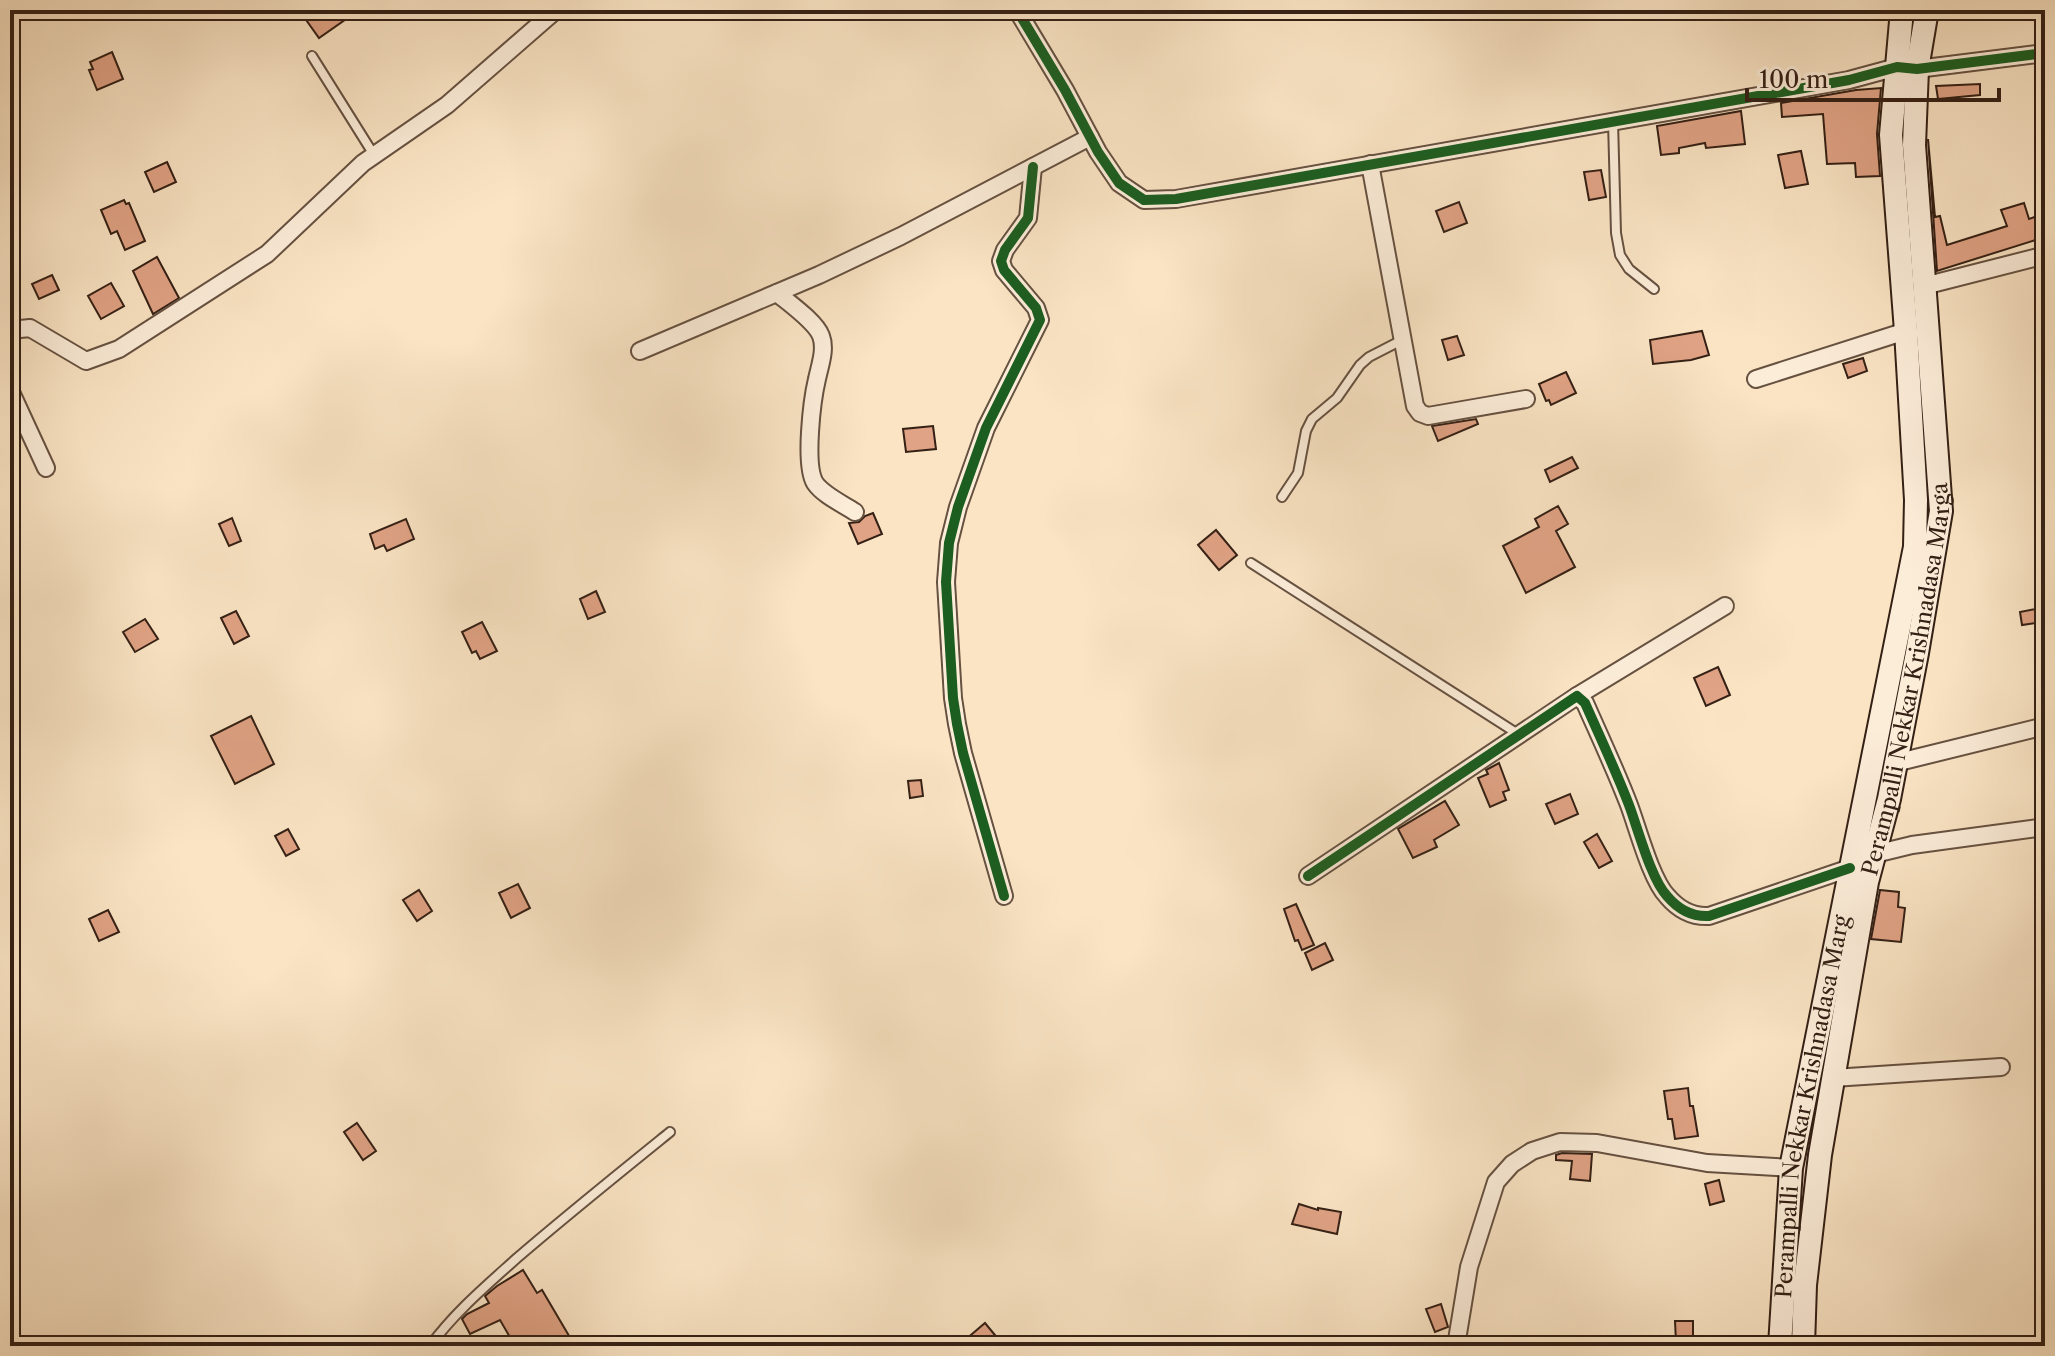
<svg xmlns="http://www.w3.org/2000/svg" width="2055" height="1356" font-family="'Libre Caslon Text',serif">
<style>
.building{fill:#e0a385;stroke:#342015;stroke-width:2}
.lines{fill:none;stroke-linecap:round;stroke-linejoin:round}
.lane-casing{stroke:#665141;stroke-width:12}
.street-casing{stroke:#665141;stroke-width:20}
.secondary-casing{stroke:#342015;stroke-width:26}
.lane{stroke:#fcedd9;stroke-width:8}
.street{stroke:#fcedd9;stroke-width:16}
.secondary{stroke:#fcedd9;stroke-width:22}
.cycleway-casing{stroke:#fcedd9;stroke-width:15}
.cycleway{stroke:#1b5e20;stroke-width:10}
.labels{text-anchor:middle;dominant-baseline:central;stroke-width:6;stroke-linejoin:round;paint-order:stroke}
.street-label{font-size:22px;fill:#342015;stroke:#fcedd9}
</style>
<rect width="100%" height="100%" fill="#fae4c4"/>
<filter id="stains"><feTurbulence type="fractalNoise" baseFrequency=".0025" numOctaves="4"/><feColorMatrix values="0 0 0 0 .2 0 0 0 0 .09 0 0 0 0 .02 0 0 0 .5 -.17"/></filter>
<radialGradient id="worn" r=".72"><stop offset=".6" stop-color="#630" stop-opacity="0"/><stop offset="1" stop-color="#630" stop-opacity=".3"/></radialGradient>
<g class="building">
<polygon points="299,10 359,10 319,38"/>
<polygon points="112,52 123,79 97,90 89,70 93,69 90,62"/>
<polygon points="1980,84 1980,95 1938,99 1936,86"/>
<polygon points="1881,88 1877,134 1880,176 1856,177 1855,163 1827,164 1823,114 1782,117 1781,103 1856,90"/>
<polygon points="1741,111 1745,144 1706,148 1705,143 1679,148 1679,153 1661,155 1657,126"/>
<polygon points="1928,139 1935,217 1940,216 1947,245 2007,226 2001,210 2024,203 2029,219 2043,214 2045,222 2045,237 1937,271"/>
<polygon points="1801,151 1808,184 1785,188 1778,155"/>
<polygon points="167,162 176,182 154,192 145,172"/>
<polygon points="1601,170 1606,197 1589,200 1584,172"/>
<polygon points="124,200 126,204 129,203 145,241 125,250 117,231 111,234 101,210"/>
<polygon points="1459,202 1467,223 1444,232 1436,211"/>
<polygon points="157,257 179,298 153,314 133,271"/>
<polygon points="52,275 59,290 39,299 32,284"/>
<polygon points="111,283 124,306 101,319 88,296"/>
<polygon points="1702,331 1709,355 1691,360 1653,364 1650,340"/>
<polygon points="1457,336 1464,355 1448,360 1442,340"/>
<polygon points="1863,358 1867,371 1848,378 1843,364"/>
<polygon points="1566,372 1576,393 1551,405 1549,400 1546,401 1539,384"/>
<polygon points="1476,419 1478,424 1438,441 1432,426"/>
<polygon points="933,426 936,449 906,452 903,429"/>
<polygon points="1572,457 1578,468 1550,482 1545,470"/>
<polygon points="1558,506 1568,524 1556,531 1575,567 1526,593 1503,546 1539,527 1535,519"/>
<polygon points="873,513 882,534 858,544 849,523 859,522 865,516"/>
<polygon points="232,518 241,541 229,546 219,524"/>
<polygon points="406,519 414,539 387,551 384,545 375,549 370,534"/>
<polygon points="1216,530 1237,555 1219,570 1198,545"/>
<polygon points="596,591 605,612 588,619 580,599"/>
<polygon points="2041,608 2043,622 2022,625 2020,612"/>
<polygon points="236,611 249,636 234,644 221,618"/>
<polygon points="145,619 158,639 135,652 123,632"/>
<polygon points="482,622 497,651 480,659 476,651 472,653 462,632"/>
<polygon points="1718,667 1730,695 1706,706 1694,678"/>
<polygon points="251,716 274,764 235,784 211,736"/>
<polygon points="1499,763 1509,790 1503,792 1506,800 1490,807 1478,778 1488,774 1486,770"/>
<polygon points="921,780 923,796 910,798 908,781"/>
<polygon points="1570,794 1578,814 1555,824 1546,804"/>
<polygon points="1445,801 1459,825 1434,840 1437,847 1413,858 1398,829"/>
<polygon points="288,829 299,849 286,856 275,836"/>
<polygon points="1597,834 1612,861 1599,868 1584,842"/>
<polygon points="518,884 530,908 511,918 499,893"/>
<polygon points="419,890 432,911 417,921 403,900"/>
<polygon points="1880,890 1899,892 1898,907 1905,908 1901,942 1871,939"/>
<polygon points="1296,904 1314,945 1302,950 1298,940 1295,941 1284,909"/>
<polygon points="108,910 119,932 99,941 89,919"/>
<polygon points="1325,943 1333,960 1312,970 1305,953"/>
<polygon points="1688,1088 1690,1106 1693,1106 1698,1136 1675,1139 1672,1119 1668,1119 1664,1091"/>
<polygon points="357,1123 376,1151 363,1160 344,1132"/>
<polygon points="1562,1153 1592,1154 1590,1181 1570,1179 1572,1161 1556,1160 1556,1155"/>
<polygon points="1719,1180 1724,1201 1710,1205 1705,1184"/>
<polygon points="1299,1204 1318,1210 1318,1208 1341,1212 1337,1234 1292,1224"/>
<polygon points="523,1270 537,1293 542,1290 575,1346 515,1346 500,1320 470,1334 462,1319 467,1314 489,1303 485,1296 497,1286"/>
<polygon points="1441,1304 1448,1327 1435,1332 1426,1309"/>
<polygon points="1675,1321 1693,1321 1693,1342 1676,1342"/>
<polygon points="985,1323 1004,1346 958,1346"/>
</g>
<g class="lines">
<g class="lane-casing">
<g id="lane">
<polyline points="312,56 374,155"/>
<polyline points="1613,121 1616,233 1620,255 1629,269 1654,289"/>
<polyline points="1282,497 1298,473 1306,431 1312,419 1337,398 1360,365 1369,357 1402,340"/>
<polyline points="1251,563 1518,734"/>
<path d="M430,1346C455,1312 486,1286 517,1258C567,1215 618,1174 670,1132"/>
</g>
</g>
<g class="street-casing">
<g id="street">
<polyline points="1017,10 1065,90 1098,152 1119,183 1144,200 1176,199 1849,80 1897,67 1917,69 2045,53"/>
<polyline points="1370,164 1415,406 1420,413 1428,416 1526,399"/>
<polyline points="1924,286 2038,257 2045,260"/>
<path d="M777,293C789,303 816,322 821,336C826,349 820,365 817,379C812,400 804,465 815,483C823,495 843,504 855,512"/>
<polyline points="10,330 30,328 86,361 119,349 267,254 363,163 447,105 556,10"/>
<polyline points="640,351 819,275 901,236 1090,137"/>
<polyline points="1756,379 1906,331"/>
<polyline points="10,390 46,468"/>
<polyline points="1577,696 1725,606"/>
<polyline points="1895,763 2045,726"/>
<polyline points="1875,854 1912,845 2045,827"/>
<path d="M1308,876L1577,696L1585,703C1600,737 1616,771 1629,805C1638,829 1651,879 1667,896C1678,909 1692,917 1709,916L1850,868"/>
<polyline points="1004,896 963,753 957,724 953,698 946,582 949,543 958,507 986,428 1040,320 1036,308 1004,270 1001,261 1005,250 1028,218 1033,167"/>
<polyline points="1833,1078 2001,1067"/>
<polyline points="1456,1346 1469,1267 1496,1182 1512,1164 1532,1151 1560,1142 1597,1143 1707,1163 1791,1168"/>
</g>
</g>
<g class="secondary-casing">
<g id="secondary">
<path id="s1" d="M1780,1346L1791,1168L1915,547L1916,500L1906,331L1891,135L1902,10"/>
<path id="s2" d="M1803,1346L1805,1285L1820,1155L1867,882L1889,799L1917,653L1941,511L1914,145L1917,69L1927,10"/>
</g>
</g>
<use href="#lane" class="lane"/>
<use href="#street" class="street"/>
<use href="#secondary" class="secondary"/>
<g class="cycleway-casing">
<g id="cycleway">
<polyline points="1017,10 1065,90 1098,152 1119,183 1144,200 1176,199 1849,80 1897,67 1917,69 2045,53"/>
<path d="M1308,876L1577,696L1585,703C1600,737 1616,771 1629,805C1638,829 1651,879 1667,896C1678,909 1692,917 1709,916L1850,868"/>
<polyline points="1004,896 963,753 957,724 953,698 946,582 949,543 958,507 986,428 1040,320 1036,308 1004,270 1001,261 1005,250 1028,218 1033,167"/>
</g>
</g>
<use href="#cycleway" class="cycleway"/>
</g>
<g class="labels">
<g class="street-label">
<text stroke="none"><textPath href="#s2" startOffset="676">Perampalli Nekkar Krishnadasa Marga</textPath></text>
<text stroke="none"><textPath href="#s1" startOffset="242">Perampalli Nekkar Krishnadasa Marg</textPath></text>
</g>
</g>
<rect width="2055" height="1356" fill="none" stroke="#fae4c4" stroke-width="40"/>
<rect x="12" y="12" width="2031" height="1332" fill="none" stroke="#342015" stroke-width="4"/>
<rect x="20" y="20" width="2015" height="1316" fill="none" stroke="#342015" stroke-width="2"/>
<path d="M1747 88v12h252v-12" fill="none" stroke="#342015" stroke-width="4"/>
<text x="1759" y="88" font-size="24" fill="#342015" stroke="#fcedd9" stroke-width="6" paint-order="stroke">100 m</text>
<rect width="100%" height="100%" filter="url(#stains)"/>
<rect width="100%" height="100%" fill="url(#worn)"/>
</svg>
